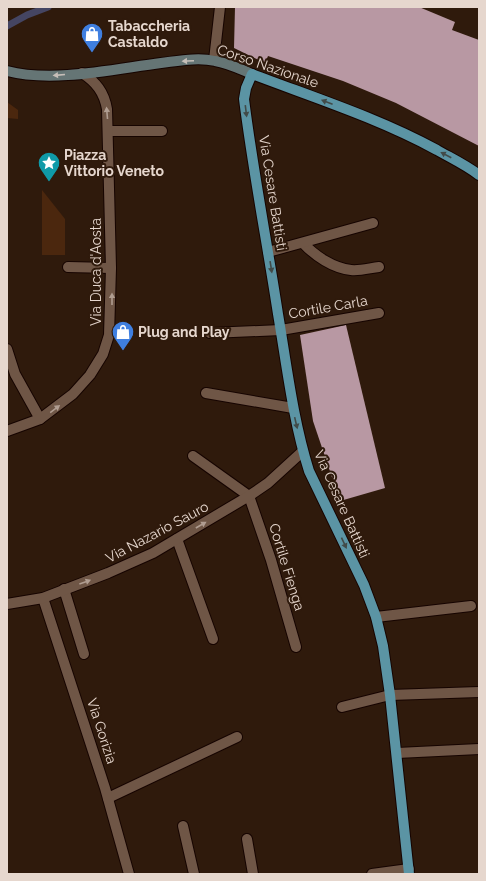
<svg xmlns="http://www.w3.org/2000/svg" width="486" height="881" font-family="Raleway,sans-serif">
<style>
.green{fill:#4b270e}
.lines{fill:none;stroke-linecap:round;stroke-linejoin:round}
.stream{stroke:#454562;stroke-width:7}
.building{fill:#b898a3}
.service-casing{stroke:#160400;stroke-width:12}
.pedestrian-casing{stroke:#160400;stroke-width:12}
.minor-casing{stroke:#160400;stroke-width:12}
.secondary-casing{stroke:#160400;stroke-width:12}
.primary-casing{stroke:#160400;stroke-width:12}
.service{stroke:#6f5646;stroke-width:10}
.pedestrian{stroke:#6f5646;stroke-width:10}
.minor{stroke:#6f5646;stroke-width:10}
.secondary{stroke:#657575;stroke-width:10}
.primary{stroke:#5b94a4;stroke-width:10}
.oneway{fill:#c6beb8}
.oneway2{fill:#414b49}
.oneway3{fill:#b09d91}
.labels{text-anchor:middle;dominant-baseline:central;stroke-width:4;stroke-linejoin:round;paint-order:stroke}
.poi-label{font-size:14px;font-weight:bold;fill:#e6d7ce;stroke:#2f1a0c;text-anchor:start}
.street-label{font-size:14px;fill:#e6d7ce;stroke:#2f1a0c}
</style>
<rect width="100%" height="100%" fill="#2f1a0c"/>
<g class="green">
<polygon points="7,102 18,110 18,119 7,118"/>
<polygon points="42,190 65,219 65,255 42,255"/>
</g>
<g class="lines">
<polyline class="stream" points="7,26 27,15 48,7"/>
</g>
<g class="building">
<polygon points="235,7 419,7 455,22 452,30 479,40 479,146 396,103 343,81 268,56 265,63 234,48"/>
<polygon points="346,325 385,488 340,501 313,421 300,335"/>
</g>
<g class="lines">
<g class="service-casing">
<g id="service">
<polyline points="108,131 162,131"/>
<path d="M303,243C315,256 333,268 351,270C360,271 370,268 379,267"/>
<polyline points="268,252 373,223"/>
<polyline points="68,267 111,268"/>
<polyline points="210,333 281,330 379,313"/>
<polyline points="206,393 293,408"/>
<polyline points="193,456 249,496 271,560 296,647"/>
<polyline points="177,539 213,639"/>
<polyline points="64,589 84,654"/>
<polyline points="376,617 471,606"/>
<polyline points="342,707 390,695 479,692"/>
<polyline points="397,753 479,749"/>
<polyline points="108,798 237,737"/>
<polyline points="183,826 194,874"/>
<polyline points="247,839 253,874"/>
</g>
</g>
<g class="pedestrian-casing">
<polyline id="pedestrian" points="214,60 220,7"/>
</g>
<g class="minor-casing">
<g id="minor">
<polyline points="7,349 15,374 40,419"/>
<path d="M7,431L40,419L73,394L90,375L103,354L109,335L111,268L107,109C104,92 96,82 82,73"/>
<polyline points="43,598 105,788 129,874"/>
<polyline points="7,604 43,598 108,573 153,553 249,496 268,483 303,451"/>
<polyline points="372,874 409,869"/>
</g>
</g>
<g class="secondary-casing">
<path id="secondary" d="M7,71C53,83 114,69 161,63C178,61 198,57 215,61C228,63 240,69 252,74"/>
</g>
<g class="primary-casing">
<path id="primary" d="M409,874L390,695L383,646L376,617L364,585L309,471C293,420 287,367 278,314C267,242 253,171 244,99L246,88L252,74C315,98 378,118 437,150C451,158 466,165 479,175"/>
</g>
<use href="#service" class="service"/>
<use href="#pedestrian" class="pedestrian"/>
<use href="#minor" class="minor"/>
<use href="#secondary" class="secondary"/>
<use href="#primary" class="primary"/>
</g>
<defs><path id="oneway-solid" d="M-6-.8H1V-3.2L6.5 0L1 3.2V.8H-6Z"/></defs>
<g class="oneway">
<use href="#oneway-solid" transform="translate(188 61) rotate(177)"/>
<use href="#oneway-solid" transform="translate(59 75) rotate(175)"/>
</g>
<g class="oneway2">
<use href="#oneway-solid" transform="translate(327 102) rotate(-159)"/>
<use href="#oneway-solid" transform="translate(246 111) rotate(83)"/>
<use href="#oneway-solid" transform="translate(446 155) rotate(-152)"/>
<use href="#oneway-solid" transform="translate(271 267) rotate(81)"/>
<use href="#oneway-solid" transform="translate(296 423) rotate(77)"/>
<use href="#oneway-solid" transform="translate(344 543) rotate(65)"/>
</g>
<g class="oneway3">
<use href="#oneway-solid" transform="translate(107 113) rotate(-95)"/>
<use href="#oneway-solid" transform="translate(112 299) rotate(-90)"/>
<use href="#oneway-solid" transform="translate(55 409) rotate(-37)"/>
<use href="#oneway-solid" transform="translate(201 525) rotate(-30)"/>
<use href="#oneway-solid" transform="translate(85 582) rotate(-20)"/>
</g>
<defs>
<g id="shop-pin" transform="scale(1.15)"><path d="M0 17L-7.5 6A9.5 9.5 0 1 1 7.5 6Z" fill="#3f7fe0" stroke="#2f1a0c"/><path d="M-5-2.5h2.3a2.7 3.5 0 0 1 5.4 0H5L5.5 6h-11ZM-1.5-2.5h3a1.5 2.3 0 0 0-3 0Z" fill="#fff"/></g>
<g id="sight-pin" transform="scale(1.15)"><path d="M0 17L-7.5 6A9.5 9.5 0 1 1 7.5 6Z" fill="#0f9aa8" stroke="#2f1a0c"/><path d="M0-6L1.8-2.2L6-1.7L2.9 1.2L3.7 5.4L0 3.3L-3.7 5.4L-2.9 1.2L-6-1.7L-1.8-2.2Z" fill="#fff"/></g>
</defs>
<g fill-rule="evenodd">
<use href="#shop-pin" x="92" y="34"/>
<use href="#sight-pin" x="49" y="163"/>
<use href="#shop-pin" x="123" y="332"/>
</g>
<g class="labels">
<g class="poi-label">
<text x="108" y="26">Tabaccheria<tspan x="108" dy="16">Castaldo</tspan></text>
<text x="64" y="155">Piazza<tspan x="64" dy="16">Vittorio Veneto</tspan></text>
<text x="138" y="332">Plug and Play</text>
</g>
<g class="street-label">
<text transform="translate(268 66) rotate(19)">Corso Nazionale</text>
<text transform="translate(273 193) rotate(81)">Via Cesare Battisti</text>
<text transform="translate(96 272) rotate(-90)">Via Duca d'Aosta</text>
<text transform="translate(328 307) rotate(-10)">Cortile Carla</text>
<text transform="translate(342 504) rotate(66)">Via Cesare Battisti</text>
<text transform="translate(157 532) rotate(-28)">Via Nazario Sauro</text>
<text transform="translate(287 567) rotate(73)">Cortile Fienga</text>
<text transform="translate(102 731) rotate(72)">Via Gorizia</text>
</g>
</g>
<rect width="486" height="881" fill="none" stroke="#e6d7ce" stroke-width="16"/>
</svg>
